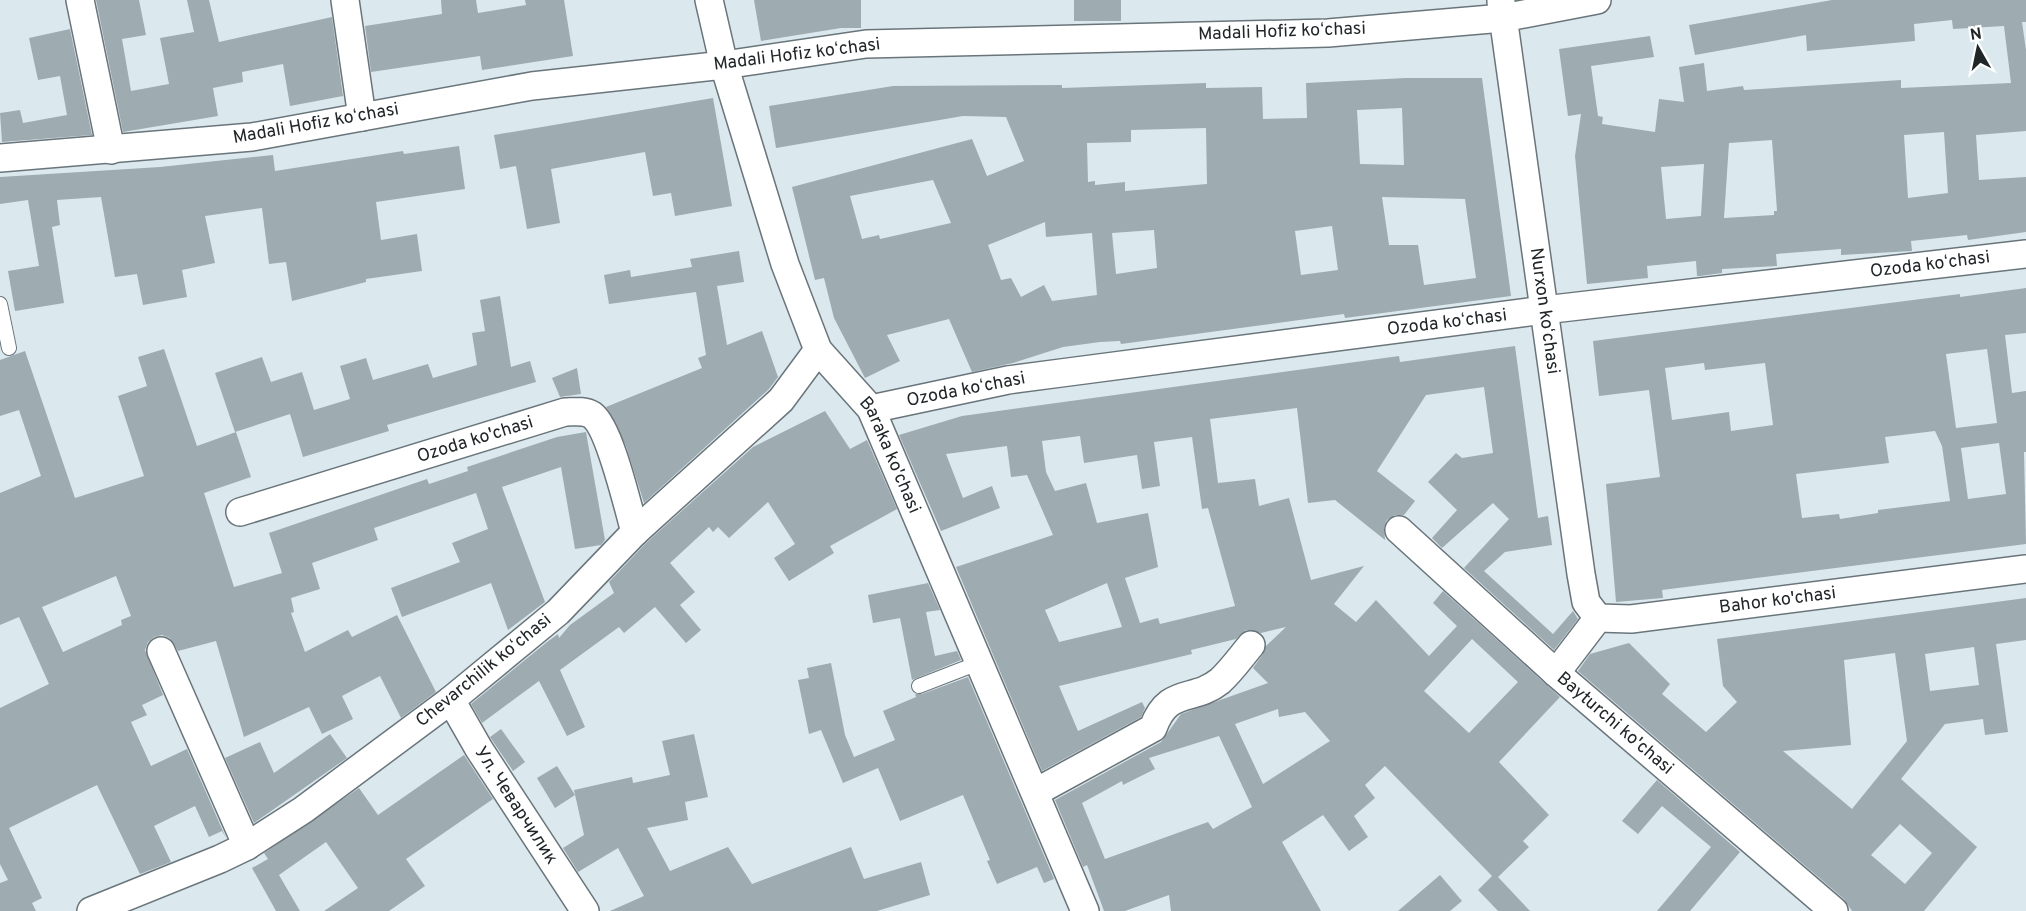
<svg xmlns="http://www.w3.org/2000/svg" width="2026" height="911" font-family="Overpass,sans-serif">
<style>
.building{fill:#9eabb1;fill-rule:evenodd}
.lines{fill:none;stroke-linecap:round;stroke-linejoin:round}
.lane-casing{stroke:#69757a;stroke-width:16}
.street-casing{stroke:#69757a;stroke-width:30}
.lane{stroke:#fff;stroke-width:14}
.street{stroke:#fff;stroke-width:27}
.labels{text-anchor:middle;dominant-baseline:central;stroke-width:5;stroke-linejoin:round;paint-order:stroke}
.street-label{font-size:18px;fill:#202527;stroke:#fff}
</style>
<rect width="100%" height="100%" fill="#dbe9ef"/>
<g class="building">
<polygon points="96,0 139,0 146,35 122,39 131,91 169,84 160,38 194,32 187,0 209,0 219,42 332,17 343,96 290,106 283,64 242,72 243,82 213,88 218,116 123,132"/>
<polygon points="441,0 476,0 478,13 526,5 525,0 564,0 573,56 482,70 480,56 371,72 365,26 442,14"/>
<polygon points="754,0 861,0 861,28 841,28 761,41"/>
<rect x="1074" y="0" width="47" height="21"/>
<path d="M1832,0H2026V22H2022L2026,50V131L1976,135L1979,180L2026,177V232L1968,240L1967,235L1911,241L1912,251L1841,255V249L1776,254L1777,266L1722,269V273L1700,276H1697L1696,261L1647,266L1648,278L1587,284L1575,156L1581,114L1568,116L1559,49L1650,36L1654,57L1591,66L1598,116L1603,117L1602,124L1655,132L1659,99L1684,102L1679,67L1704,63L1707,91L1743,86L1744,90L1901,80V88L2011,83L2004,26L1953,29L1952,20L1914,24L1915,41L1807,51L1806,35L1695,55L1689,25ZM1944,132L1948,193L1908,198L1904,135ZM1772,140L1777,211H1774V215L1724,218L1729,143ZM1704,164L1701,216L1666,219L1661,167Z"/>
<polygon points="70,29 92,135 2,142 0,113 20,110 23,123 67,115 60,76 38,80 29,38"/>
<path d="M1406,78H1482L1511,296L1345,318L1344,314L1121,344L1120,341L1100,342L1063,347L1013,363L972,372L949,319L887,335L900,361L865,378L834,318L824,278L815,280L792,187L972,139L987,176L1024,161L1006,117L963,116L776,148L769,106L893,86L1062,85V88L1206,83V88L1262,87L1263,119L1307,118L1306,83ZM1402,108L1404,165L1360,164L1357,110ZM1206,128L1207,184L1125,191V182L1095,185V181L1088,182L1087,143L1131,142V130ZM933,180L951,223L880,239L879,235L862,239L850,196ZM1382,197L1465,199L1476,278L1424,285L1418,245H1389ZM1045,222L1046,237L1092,233L1097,295L1052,301L1044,285L1021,297L1011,278L1001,280L988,245ZM1332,226L1338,270L1301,275L1295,231ZM1154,230L1157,268L1116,274L1112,233Z"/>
<polygon points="713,98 732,206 675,216 671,193 653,196 645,152 551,169 560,223 527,229 516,166 500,169 494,135"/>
<polygon points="459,146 465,189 376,202 381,240 417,234 422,271 366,279 366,282 292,301 286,262 269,264 262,208 205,216 215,263 182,270 187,297 143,305 137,274 115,277 101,197 57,200 60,225 52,227 64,303 15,311 8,271 39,266 28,200 0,204 0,177 160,167 273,155 275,171 403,151 404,154"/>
<polygon points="739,251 744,282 717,286 727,345 762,331 778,377 769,389 644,503 626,446 606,407 702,368 698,358 706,355 696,292 609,304 604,275 630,270 631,277 692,267 690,259"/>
<path d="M2026,288V333L2005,335L2012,393L2026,391V452H2024L2026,544L1662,590L1663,598L1616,602L1606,484L1660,477L1649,390L1599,396L1593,341L1960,294V297ZM1987,349L1997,423L1956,428L1946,354ZM1704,363L1705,370L1765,363L1773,425L1731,431L1729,412L1672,420L1665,368ZM1935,431L1942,446L1950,501L1878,510V513L1840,519L1839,514L1802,518L1796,474L1889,463L1885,437ZM1999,443L2006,494L1968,499L1961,448Z"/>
<polygon points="500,296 511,367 530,361 536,382 387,425 389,431 303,457 290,414 235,432 215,373 262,357 271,382 302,372 314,410 350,399 340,366 366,358 373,380 428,364 433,378 477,365 472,333 485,331 480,300"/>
<path d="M1515,346L1538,518L1548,516L1552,545L1505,552L1484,571L1553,634L1573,611L1578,619L1554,650L1464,568L1509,519L1493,503L1442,548L1432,538L1457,510L1428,482L1456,453L1462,458L1493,453L1484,387L1426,395L1377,471L1415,501L1404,515H1395L1387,520L1384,527L1385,540L1335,500L1308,503L1297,408L1210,419L1218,483L1255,479L1259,506L1289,498L1311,580L1364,566L1334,604L1356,622L1376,600L1429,656L1457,626L1433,603L1443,591L1560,697L1499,762L1549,815L1523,841L1529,847L1498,877L1530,911H1498L1478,890L1492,876L1385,766L1365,785L1375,798L1354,816L1368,837L1349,851L1323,815L1282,842L1321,911H1171L1169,895L1125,911H1104L1087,865L1083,867L1055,800L1161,742L1181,714L1268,683L1253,668L1263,654L1266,646L1286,627L1261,633L1246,630L1236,639L1191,650L1192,654L1059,686L1078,731L1142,702L1145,708L1141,717L1042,771L956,567L1053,535L1027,475L1011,477L1007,446L946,454L963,498L992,486L1000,508L941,531L899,435L962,416L1399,356L1400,362ZM1080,436L1084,463L1137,455L1142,489L1160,486L1154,442L1192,437L1202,509L1208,508L1235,606L1160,624L1158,618L1140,623L1125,578L1158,567L1148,513L1097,523L1086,483L1055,491L1046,472L1042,441ZM1107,583L1122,627L1059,642L1045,610ZM1472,639L1518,682L1469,733L1424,691ZM1278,709L1279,717L1305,712L1330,741L1263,784L1235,724ZM1219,736L1252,807L1213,829L1208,822L1105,859L1082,803L1122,781L1123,785L1155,769L1149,758Z"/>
<path d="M164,349L197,446L236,432L251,477L204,493L234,587L282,573L269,533L427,479L429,484L468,471L467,467L557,437L586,432L605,540L601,545L575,549L561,467L502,487L545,602L508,630L491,583L402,617L391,588L460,562L452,543L488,529L476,493L374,528L378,540L312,563L320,589L291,598L294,612L291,613L305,652L348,630L352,637L397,615L436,692L401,718L380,676L342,696L353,719L322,734L309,707L244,737L216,641L178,651L170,638L162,635L154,637L148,642L145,650L163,695L142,705L147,715L131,722L151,766L187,749L226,838L222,831L209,837L195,806L154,826L171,862L140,874L97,785L9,828L42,898L32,903L36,911H0V883L8,880L0,864V708L49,684L19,617L0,625V493L41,476L19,410L0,416V360L25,351L75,498L144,476L118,396L147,386L138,357ZM116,576L131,616L121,620L122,625L63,652L42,607Z"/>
<polygon points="577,368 581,394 560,397 552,378"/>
<polygon points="825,411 850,449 867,440 897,509 830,546 834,553 789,581 774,558 795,544 768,502 729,538 718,527 713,532 709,527 670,563 695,592 680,605 701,630 686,643 655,607 624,633 619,627 560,670 585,727 567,736 539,681 482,723 471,704 547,642 558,634 559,638 570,625 614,593 609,582 646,543 753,447"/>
<polygon points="928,583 940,610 926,612 935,656 957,651 961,660 912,680 900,618 873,623 868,595"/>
<path d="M2026,598V640L1996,644L2008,732L1985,735L1983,719L1945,724L1901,779L1977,847L1924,911H1852L1844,899L1578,671L1590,654L1629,643L1670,684L1662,694L1706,732L1737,702L1723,686L1717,639ZM1974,647L1979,685L1930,691L1925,654ZM1895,653L1907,741L1852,809L1783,751L1851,745L1844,660ZM1900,824L1932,853L1905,884L1871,855Z"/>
<polygon points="831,663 845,735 854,757 895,740 883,711 916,697 915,694 922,694 968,677 1054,879 1044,883 1037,867 997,884 987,861 990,860 963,795 900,821 878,768 843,783 821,730 809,734 798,680 809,678 807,668"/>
<polygon points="501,729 525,762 513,771 490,737"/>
<polygon points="330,734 347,758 254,823 225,758 260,742 274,773"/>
<polygon points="694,734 708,797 685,802 688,820 647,828 670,871 728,847 752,884 851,847 864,879 921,862 930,895 877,911 610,911 644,896 618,848 578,872 563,848 584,835 574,790 632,777 633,783 670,775 662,741"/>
<polygon points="464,755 493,799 406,859 425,886 389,911 324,911 358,888 326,842 279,875 300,911 276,911 252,868 268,859 264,853 359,788 378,815"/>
<polygon points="557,766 575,795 555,808 537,778"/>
<polygon points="1657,780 1740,852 1690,911 1657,911 1711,847 1662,806 1638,834 1622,821"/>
<polygon points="1440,875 1462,901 1450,911 1398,911"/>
</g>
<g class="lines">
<g class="lane-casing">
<g id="lane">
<polyline points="0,304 9,348"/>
<polyline points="919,686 981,662"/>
</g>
</g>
<g class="street-casing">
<g id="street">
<polyline points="80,0 111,150"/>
<polyline points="345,0 362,117"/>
<path id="s1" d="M709,0L724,65L785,264L818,350L871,409L1085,911"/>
<polyline points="1501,2 1581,574 1586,602 1598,618"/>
<polyline points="0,158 252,137 532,86 724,65 866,44 1328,33 1503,18 1597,0"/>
<polyline points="871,409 1008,380 1061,373 1544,310 2026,254"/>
<path id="s2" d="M240,512L565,412C573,412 584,410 592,415C610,428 628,508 635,532"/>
<path id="s3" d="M1399,530L1556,673L1834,911"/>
<polyline points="161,651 247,846"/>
<path id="s4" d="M1556,673L1598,618L1631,619L2026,569"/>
<path id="s5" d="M451,700L479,749L585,911"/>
<path d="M1036,792L1153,728C1168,686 1193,703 1220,681C1231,671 1241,657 1251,645"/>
<polyline points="91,911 220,859 247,846 303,810 451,700 558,612 635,532 781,400 818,350"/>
</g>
</g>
<use href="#lane" class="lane"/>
<use href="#street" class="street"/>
</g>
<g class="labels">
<g class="street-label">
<text transform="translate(1282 32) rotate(-2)">Madali Hofiz koʻchasi</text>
<text transform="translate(797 55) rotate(-7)">Madali Hofiz koʻchasi</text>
<text transform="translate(316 124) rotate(-10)">Madali Hofiz koʻchasi</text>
<text transform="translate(1930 265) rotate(-7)">Ozoda koʻchasi</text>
<text transform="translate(1544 311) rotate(82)">Nurxon koʻchasi</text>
<text transform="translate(1447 323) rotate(-7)">Ozoda koʻchasi</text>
<text transform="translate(966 390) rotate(-11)">Ozoda koʻchasi</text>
<text stroke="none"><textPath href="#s2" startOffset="246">Ozoda ko'chasi</textPath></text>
<text stroke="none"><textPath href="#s1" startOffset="496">Baraka ko'chasi</textPath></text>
<text stroke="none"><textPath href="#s4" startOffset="250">Bahor ko'chasi</textPath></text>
<text transform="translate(484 671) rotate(-39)">Chevarchilik koʻchasi</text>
<text stroke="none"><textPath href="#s3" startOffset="290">Bayturchi ko'chasi</textPath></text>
<text stroke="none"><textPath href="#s5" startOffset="124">Ул. Чеварчилик</textPath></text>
</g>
</g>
<g transform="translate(1978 48) rotate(351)" stroke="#ffffff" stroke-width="4.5" paint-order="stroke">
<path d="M0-4.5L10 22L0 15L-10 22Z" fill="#202527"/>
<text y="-9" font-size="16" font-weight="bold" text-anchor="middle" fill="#202527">N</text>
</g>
</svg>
